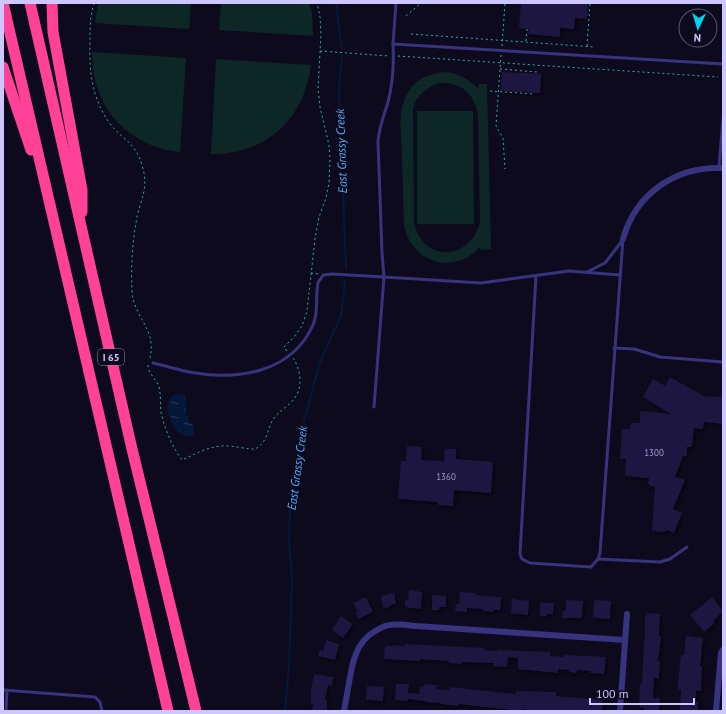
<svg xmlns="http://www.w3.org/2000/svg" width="726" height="714" font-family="'PT Sans',sans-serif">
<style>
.pitch{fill:#0d2727;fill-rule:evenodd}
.water{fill:url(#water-ripples)}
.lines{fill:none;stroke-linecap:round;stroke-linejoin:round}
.stream{stroke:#06183a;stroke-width:2}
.building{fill:#1f153f;filter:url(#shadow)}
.path{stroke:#26b3ae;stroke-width:1;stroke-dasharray:2 3;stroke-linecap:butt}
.service{stroke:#37337f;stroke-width:3}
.minor{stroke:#37337f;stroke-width:6}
.motorway{stroke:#ff4198;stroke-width:11}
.labels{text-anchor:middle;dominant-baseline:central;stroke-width:4;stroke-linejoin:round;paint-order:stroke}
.number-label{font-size:9px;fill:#a29acf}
.shield{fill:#0e0a1d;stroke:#948ebb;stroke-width:1}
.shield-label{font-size:10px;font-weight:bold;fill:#cec6ff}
.water-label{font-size:12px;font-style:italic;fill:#54acff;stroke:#0e0a1d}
</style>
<defs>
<pattern id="water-ripples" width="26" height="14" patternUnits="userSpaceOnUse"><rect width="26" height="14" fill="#06183a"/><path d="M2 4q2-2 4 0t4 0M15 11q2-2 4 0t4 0" fill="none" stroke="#293858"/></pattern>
<filter id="shadow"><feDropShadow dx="2" dy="2" stdDeviation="2" flood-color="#0009"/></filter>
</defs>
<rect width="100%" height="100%" fill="#0e0a1d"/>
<g class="pitch">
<polygon points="98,3 191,3 189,29 95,23"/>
<polygon points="221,3 309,3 312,13 313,36 219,30"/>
<path d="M92,52L186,58L180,152C126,146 92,106 92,52Z"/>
<path d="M216,59L311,65C304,120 266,154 211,154Z"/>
<path d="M447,72C460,74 468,79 478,88L479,84H487L491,249L481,250L480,247C454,276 410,263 404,224C403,203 403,181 402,160C402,139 396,111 408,93C416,78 431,73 447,72ZM439,83C462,82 475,94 478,116L480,223C469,261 424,263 414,223L413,108C417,95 426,88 439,83Z"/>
<polygon points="417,111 473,111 474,224 417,224"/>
</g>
<path class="water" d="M176,394L184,395L186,397C187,402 185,407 186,411C186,423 198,422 193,436C174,440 157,403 176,394Z"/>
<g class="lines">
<g class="stream">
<polyline points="336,3 342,49"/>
<polyline points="342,56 339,89 346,269"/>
<polyline points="285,711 289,666 292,578 289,540 290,504 304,421 320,362 341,316 345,280"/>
</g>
</g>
<g class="building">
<polygon points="521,3 588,3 587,19 575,18 574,29 560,28 560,37 528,34 529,29 519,28"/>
<polygon points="502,72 541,74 540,93 501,91"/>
<polygon points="670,377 704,396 723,397 723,424 704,422 703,429 694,428 692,447 687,447 687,456 683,456 675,477 685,480 673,509 682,513 674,533 666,530 665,532 652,531 655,487 651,486 648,483 649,478 625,476 626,459 620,459 622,429 630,429 631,423 640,423 640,411 671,414 643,397 653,379 665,386"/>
<polygon points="407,446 422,447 421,460 444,461 445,449 456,449 456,459 493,462 491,493 454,490 453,506 438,505 438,502 398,499 401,461 406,461"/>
<polygon points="409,590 422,592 421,609 405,607 405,599 408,600"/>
<polygon points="460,592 476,593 476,595 501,597 500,610 494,610 494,612 483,611 483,609 467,608 467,612 455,611 456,604 459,604"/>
<polygon points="394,593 396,604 390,605 390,607 383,608 381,596"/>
<polygon points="432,595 446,596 446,607 439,607 439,610 432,610"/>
<polygon points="366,597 373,612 358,619 355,613 358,612 353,603"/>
<polygon points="712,597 723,611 713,621 715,623 704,632 690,615"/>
<polygon points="512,599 529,601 528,615 511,613"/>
<polygon points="566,600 583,601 582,618 562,618 563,611 566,611"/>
<polygon points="594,600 611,601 610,619 593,618"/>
<polygon points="540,603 554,603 553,614 547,614 547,616 540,616"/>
<polygon points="647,613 660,614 659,636 661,636 658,661 660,661 659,678 654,678 653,698 660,698 659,711 644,711 644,708 639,707 640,684 642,684 644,639 645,639 645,616 647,616"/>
<polygon points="341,616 353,624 343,638 332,630"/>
<polygon points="686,636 703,638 700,666 702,666 701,691 696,691 695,702 698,702 698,711 680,711 681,690 678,689 678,684 681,655 684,655"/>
<polygon points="326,640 339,644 335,660 318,656 320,650 323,651"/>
<polygon points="405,644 484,648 484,650 498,651 498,650 550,652 550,656 563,657 563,655 606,657 604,674 590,673 591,671 577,670 577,673 569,672 569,670 558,669 558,673 518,669 518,658 508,657 507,667 493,666 494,663 462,662 462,664 449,663 449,661 420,659 420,661 384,659 385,646 392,646 392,645 405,646"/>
<polygon points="314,674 333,677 332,686 328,685 325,700 327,700 327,711 312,711 313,704 311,704 311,691"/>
<polygon points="396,684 409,684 408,693 419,694 420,687 423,687 424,684 437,685 436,689 449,690 450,687 516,694 516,691 556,692 556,696 603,700 602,711 546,710 546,711 536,711 522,709 522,711 458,704 458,706 441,704 441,703 425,702 425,701 408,699 408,701 395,700"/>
<polygon points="367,686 384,687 383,701 366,700"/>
</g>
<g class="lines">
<g class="path">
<path d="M94,3C90,16 90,29 90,42C89,72 92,100 111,125C124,141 135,142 142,165C150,191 139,200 136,223C132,245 131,269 132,290C133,318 157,328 150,358"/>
<polyline points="406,16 421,3"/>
<polyline points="411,34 595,47"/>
<polyline points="526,41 527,29"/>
<polyline points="502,46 505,3"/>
<polyline points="587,46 590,3"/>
<polyline points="320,51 389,56"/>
<polyline points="501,55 496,126 503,138 505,169"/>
<polyline points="398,56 718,77"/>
<polyline points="500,69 537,72"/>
<polyline points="490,91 534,94"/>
<polyline points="311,273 318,274"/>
<polyline points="287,351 284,347 294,337 302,326 307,311 315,239 319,217 326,198 329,183 330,159 329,145 320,107 318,89 321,34 320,17 317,3"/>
<path d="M148,365C148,374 156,378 159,387C161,394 160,403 161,412C164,428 172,446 182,460C195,454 207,447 222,446C230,445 252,450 255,449C268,443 267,428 274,418C280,410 291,405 296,396C303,385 300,368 293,358"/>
</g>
<g class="service">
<polyline points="396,3 393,44 723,64"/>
<path d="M393,44C394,64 393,83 388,102C384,115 379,128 378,141L382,253L384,277L481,283L569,271L620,275"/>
<polyline points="719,167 723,118"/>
<polyline points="587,272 605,263 622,241"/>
<polyline points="536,276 520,554 522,559 530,563 591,567 598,559 600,553 623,239"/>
<polyline points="614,348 634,349 660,357 723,362"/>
<path d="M153,363C167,366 181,371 195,373C240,380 292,372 313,325C319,312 315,297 318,283C319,280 322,278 323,275L332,274L384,277L374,407"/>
<polyline points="598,559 660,562 670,559 687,547"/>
<polyline points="3,690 95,697 100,702 102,711"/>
<polyline points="6,711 7,690"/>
</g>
<g class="minor">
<path d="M623,239C636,193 676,166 723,168"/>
<path d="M344,711C346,700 348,688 350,677C354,653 360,636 385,626C394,623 407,625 416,626L625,640"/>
<polyline points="620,711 627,614"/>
<polyline points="716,711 721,653 723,650"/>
</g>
<g class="motorway">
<polyline points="3,3 168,711"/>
<polyline points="30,3 132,449 196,711"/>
<polyline points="52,3 53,32 82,190 82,212"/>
<polyline points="3,67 31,150"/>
</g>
</g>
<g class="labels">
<g class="number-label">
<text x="654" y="452">1300</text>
<text x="446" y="476">1360</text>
</g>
<rect class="shield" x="98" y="349" width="26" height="16" rx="3"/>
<g class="shield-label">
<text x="111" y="357">I 65</text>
</g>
<g class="water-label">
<text transform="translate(341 151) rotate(-92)">East Grassy Creek</text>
<text transform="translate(297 468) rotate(-82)">East Grassy Creek</text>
</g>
</g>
<rect width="726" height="714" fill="none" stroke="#cec6ff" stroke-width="8"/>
<g transform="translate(698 28) rotate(184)"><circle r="19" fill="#0e0a1d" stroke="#5b5577"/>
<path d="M0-3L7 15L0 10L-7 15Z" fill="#00d3f1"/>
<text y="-6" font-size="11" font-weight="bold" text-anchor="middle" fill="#cec6ff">N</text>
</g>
<path d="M590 698v6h104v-6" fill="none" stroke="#cec6ff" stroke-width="2"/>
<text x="596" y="698" font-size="12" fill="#cec6ff" stroke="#0e0a1d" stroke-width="3" paint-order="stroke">100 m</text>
</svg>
